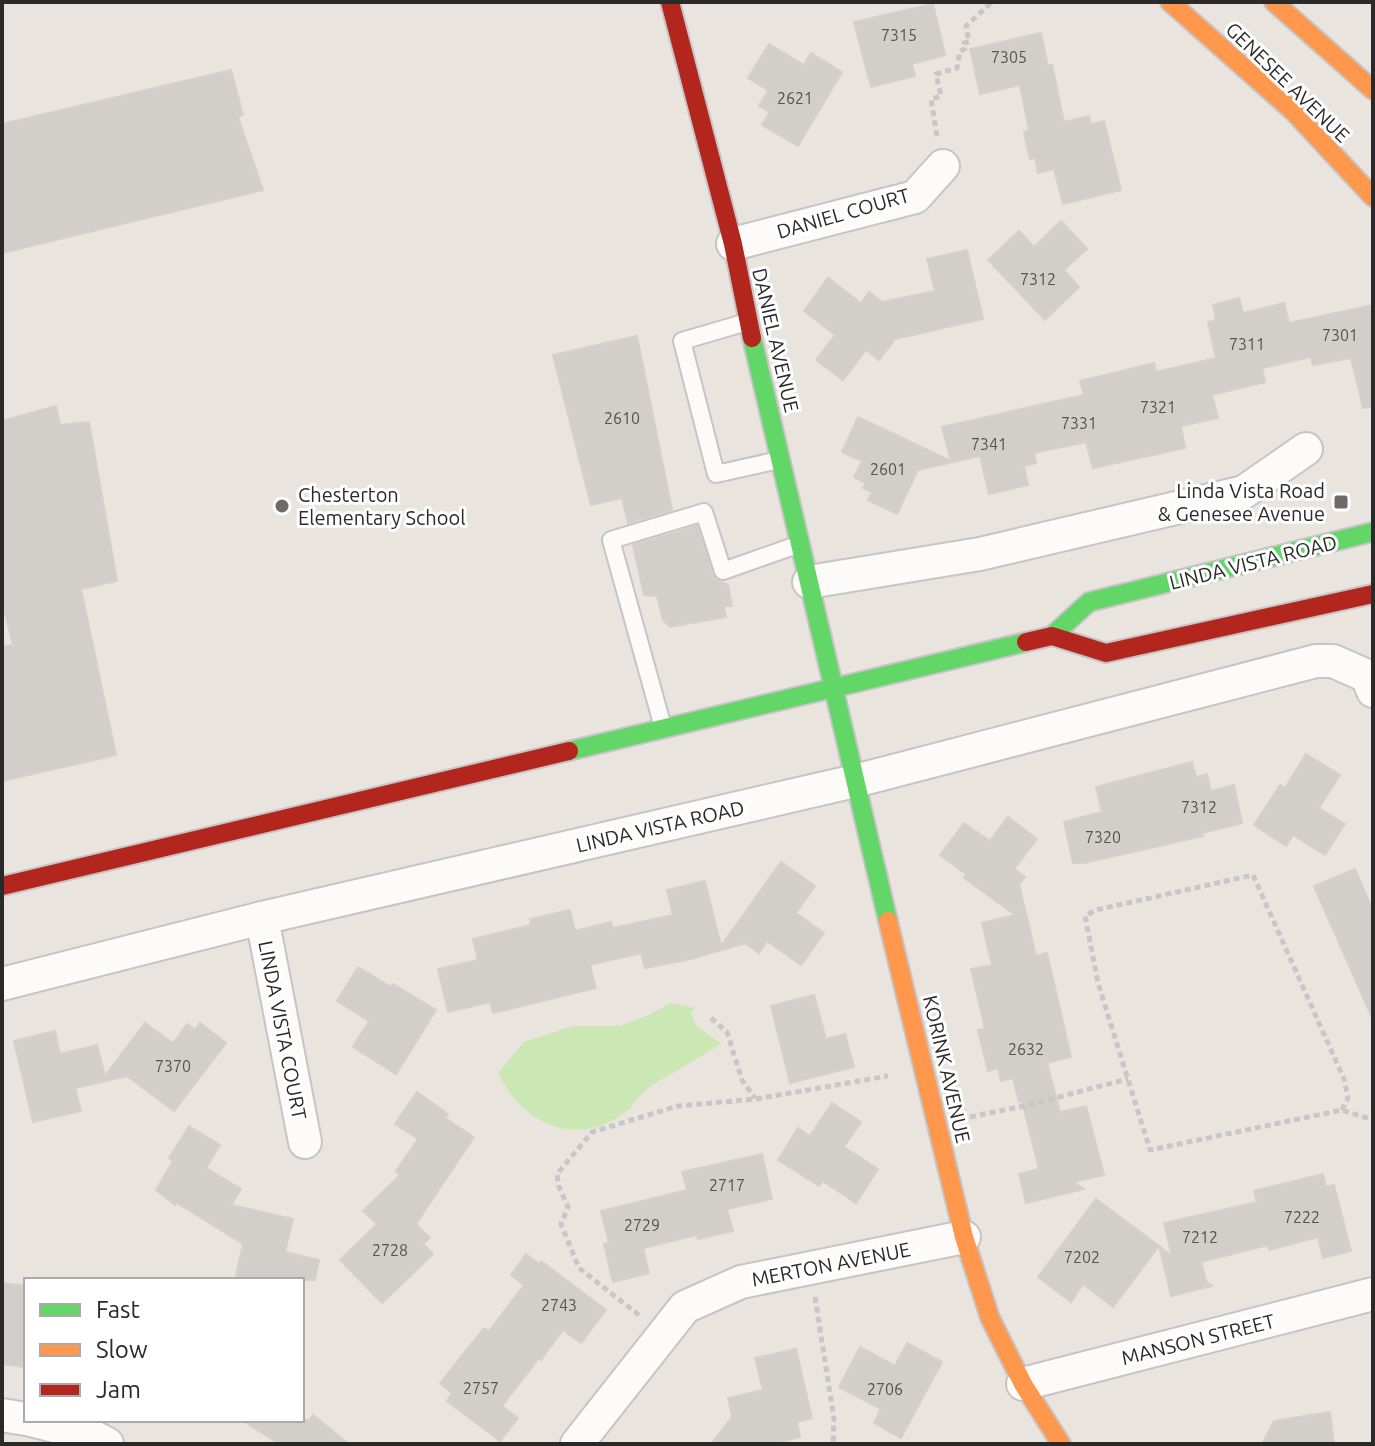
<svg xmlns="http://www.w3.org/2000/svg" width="1375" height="1446" font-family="Ubuntu,sans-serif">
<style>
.green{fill:#cae7b4}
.building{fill:#d2ceca;stroke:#d4d0cb;stroke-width:2}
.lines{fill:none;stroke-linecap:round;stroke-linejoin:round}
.lane-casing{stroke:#c7c4c5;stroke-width:20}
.street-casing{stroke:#c7c4c5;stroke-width:36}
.fast-casing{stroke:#c7c4c5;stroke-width:22}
.slow-casing{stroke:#c7c4c5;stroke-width:22}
.jam-casing{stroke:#c7c4c5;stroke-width:22}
.path{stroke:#c8c7c6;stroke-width:5;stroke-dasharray:6 4;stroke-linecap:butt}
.lane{stroke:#fcfbfa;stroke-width:16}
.street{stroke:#fcfbfa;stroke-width:32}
.fast{stroke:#63d668;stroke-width:18}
.slow{stroke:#ff974d;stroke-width:18}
.jam{stroke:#b3261e;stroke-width:18}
.poi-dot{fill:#6d6b69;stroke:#fff;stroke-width:3}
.labels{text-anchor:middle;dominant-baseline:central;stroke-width:6;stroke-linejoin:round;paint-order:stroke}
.number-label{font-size:16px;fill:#555453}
.street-label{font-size:20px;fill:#2a2a2a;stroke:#fff}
.poi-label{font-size:20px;fill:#2a2a2a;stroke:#fff;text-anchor:end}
</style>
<rect width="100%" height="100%" fill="#eae4de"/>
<path class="green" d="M670,1003L695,1008L691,1013L697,1027L721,1043C698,1060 672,1072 648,1088C638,1095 633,1108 623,1114C574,1148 522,1123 498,1073L524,1042L573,1026H620L651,1014Z"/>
<g class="building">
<polygon points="933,4 945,55 912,64 915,76 871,87 854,22"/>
<polygon points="1041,33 1048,66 1052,65 1064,122 1089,116 1091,124 1104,121 1121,190 1063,204 1054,169 1038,173 1035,158 1030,159 1024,132 1029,130 1020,85 980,94 970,49"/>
<polygon points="769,44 804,65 811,53 842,72 798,146 762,125 770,112 759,106 768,90 748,78"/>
<polygon points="231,70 243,115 238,117 263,190 2,253 2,124"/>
<polygon points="1061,221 1087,249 1064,270 1079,287 1045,320 988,260 1019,231 1034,247"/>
<polygon points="967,250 983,319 895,339 879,360 866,350 843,380 816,360 835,335 804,311 828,278 861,303 869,292 882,302 935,291 927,259"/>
<polygon points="1239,298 1243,313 1284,303 1289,323 1373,305 1373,407 1363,408 1351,358 1313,365 1311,357 1262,368 1265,382 1212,395 1218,418 1181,426 1185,448 1093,468 1086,442 1034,453 1036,463 1024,466 1028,485 989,494 980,456 918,470 897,514 868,500 872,492 863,488 866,483 854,477 862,461 842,452 858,417 951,461 942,427 1084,395 1080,381 1154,363 1156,372 1216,358 1208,322 1216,320 1213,305"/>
<polygon points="637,336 672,510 628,523 622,498 591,505 553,355"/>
<polygon points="56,406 60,425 89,422 117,581 81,589 116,755 2,781 2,647 13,645 2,601 2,421"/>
<polygon points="697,526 713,574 716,580 728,585 732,606 724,606 726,617 670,627 663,620 657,596 644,595 633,545"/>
<polygon points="1306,754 1340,775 1319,808 1345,824 1325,855 1293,835 1286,846 1254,825 1280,785 1285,788"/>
<polygon points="1192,762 1196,777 1207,774 1211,791 1234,785 1242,823 1202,833 1203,836 1084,863 1073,863 1064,822 1102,812 1096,787"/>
<polygon points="1008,817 1037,839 1014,869 1025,877 1019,884 1036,956 1047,953 1071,1057 1047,1063 1060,1112 1086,1106 1104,1175 1074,1182 1084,1189 1026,1203 1019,1174 1039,1169 1022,1101 1019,1102 1013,1078 1001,1081 998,1068 988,1071 978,1030 985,1029 971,969 992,965 982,923 1015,915 964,878 966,874 940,855 964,823 990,841"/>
<polygon points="781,862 815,886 796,913 824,933 801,965 767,941 759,953 745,943 691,959 645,968 641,953 590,965 596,988 493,1013 490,1002 448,1012 438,969 478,960 473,939 531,925 530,919 570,910 575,931 611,922 613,928 673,915 667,890 705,881 721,946"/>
<polygon points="1355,869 1373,911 1373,1020 1314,886"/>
<polygon points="358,967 391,987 393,984 436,1010 396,1074 353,1047 369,1021 337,1001"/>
<polygon points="814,995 826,1039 845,1034 854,1067 790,1083 771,1006"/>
<polygon points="145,1023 173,1043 187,1024 195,1030 200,1023 226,1043 174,1111 127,1076 75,1088 81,1111 33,1122 14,1041 55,1031 60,1054 97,1045 105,1076"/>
<polygon points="417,1092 448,1114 445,1118 474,1137 416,1224 430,1238 423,1244 433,1254 382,1303 340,1260 377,1224 363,1211 400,1175 396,1171 418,1139 395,1124"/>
<polygon points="832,1103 861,1122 844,1147 878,1169 856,1203 823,1181 819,1186 778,1160 798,1128 810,1136"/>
<polygon points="189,1126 220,1145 206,1168 241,1189 231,1205 293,1219 285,1252 319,1260 315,1280 235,1280 243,1244 177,1203 175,1205 156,1190 173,1161 169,1158"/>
<polygon points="762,1154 772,1199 727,1209 733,1231 698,1239 697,1235 643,1248 649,1273 613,1282 604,1244 609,1243 601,1211 687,1190 682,1172"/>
<polygon points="1323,1174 1326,1187 1334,1185 1351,1251 1323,1258 1318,1237 1269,1250 1268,1245 1201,1262 1206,1281 1212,1286 1171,1296 1159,1246 1172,1256 1164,1223 1257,1202 1254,1191"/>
<polygon points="1096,1199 1159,1246 1113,1307 1083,1284 1071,1302 1038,1277"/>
<polygon points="526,1254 539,1264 541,1261 606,1310 581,1343 563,1330 541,1360 539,1358 502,1406 518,1418 500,1441 447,1401 452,1393 440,1383 484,1328 489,1331 524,1285 511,1275"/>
<polygon points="2,1283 26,1286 26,1367 2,1364"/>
<polygon points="907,1343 942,1362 901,1438 874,1423 881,1409 839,1387 860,1347 895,1366"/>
<polygon points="796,1349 812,1418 797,1422 800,1437 770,1444 711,1444 732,1417 728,1398 763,1390 755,1358"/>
<polygon points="1330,1412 1334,1444 1262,1444 1274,1421"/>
<polygon points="313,1415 349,1444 279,1444 242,1420 309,1420"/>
</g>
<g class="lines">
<g class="lane-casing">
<g id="lane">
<polyline points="747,322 682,341 716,474 779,460"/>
<polyline points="663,727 611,540 704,512 723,571 797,545"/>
</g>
</g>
<g class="street-casing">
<g id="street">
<polyline points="733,244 915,197 943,166"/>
<polyline points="809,582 980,554 1244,492 1306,449"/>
<polyline points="262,918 305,1142"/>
<polyline points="2,984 262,918 855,781 1316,661 1333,661 1367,676 1373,691"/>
<polyline points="1023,1384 1373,1294"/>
<polyline points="2,1415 26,1419"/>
<polyline points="31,1420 90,1435 107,1444"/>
<polyline points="577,1444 685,1307 741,1282 964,1237"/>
</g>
</g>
<g class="fast-casing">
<g id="fast">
<polyline points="752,338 888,921"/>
<polyline points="1052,636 1089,602 1373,532"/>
<polyline points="569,751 1026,642"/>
</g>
</g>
<g class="slow-casing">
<g id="slow">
<polyline points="1170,2 1294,112 1373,197"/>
<polyline points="1274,2 1373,90"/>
<polyline points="888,921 964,1237 990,1318 1023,1384 1061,1444"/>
</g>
</g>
<g class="jam-casing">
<g id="jam">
<polyline points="670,2 733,244 752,338"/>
<polyline points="1026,642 1052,636 1106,653 1373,594"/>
<polyline points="2,886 569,751"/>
</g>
</g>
<g class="path">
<polyline points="937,136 931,99 941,96 936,74 957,68 960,51 965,49 964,43 969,42 966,26 992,2"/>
<polyline points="711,1018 727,1032 742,1080 755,1098"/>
<polyline points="1342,1110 1348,1098 1344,1079 1253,875 1096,910 1085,916 1098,983 1150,1150 1342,1110 1373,1120"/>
<polyline points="970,1117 1024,1106 1128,1079"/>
<polyline points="815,1297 834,1419 833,1444"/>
<polyline points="639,1315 579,1268 561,1224 568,1207 559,1187 557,1174 592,1132 678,1106 756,1099 888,1076"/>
</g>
<use href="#lane" class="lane"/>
<use href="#street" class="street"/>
<use href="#fast" class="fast"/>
<use href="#slow" class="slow"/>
<use href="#jam" class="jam"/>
</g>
<g class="poi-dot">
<rect x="1333" y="494" width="16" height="16" rx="4"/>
<circle cx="282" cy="506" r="8"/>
</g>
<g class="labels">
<g class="number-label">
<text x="899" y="35">7315</text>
<text x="1009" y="57">7305</text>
<text x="795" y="98">2621</text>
<text x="1038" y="279">7312</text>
<text x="1340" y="335">7301</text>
<text x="1247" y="344">7311</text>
<text x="1158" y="407">7321</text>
<text x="622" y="418">2610</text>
<text x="1079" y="423">7331</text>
<text x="989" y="444">7341</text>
<text x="888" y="469">2601</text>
<text x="1199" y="807">7312</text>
<text x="1103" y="837">7320</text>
<text x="1026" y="1049">2632</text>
<text x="173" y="1066">7370</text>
<text x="727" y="1185">2717</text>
<text x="1302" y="1217">7222</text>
<text x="642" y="1225">2729</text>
<text x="1200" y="1237">7212</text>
<text x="390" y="1250">2728</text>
<text x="1082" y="1257">7202</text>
<text x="559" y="1305">2743</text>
<text x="481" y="1388">2757</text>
<text x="885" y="1389">2706</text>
</g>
<g class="street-label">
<text transform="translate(1288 82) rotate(44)">GENESEE AVENUE</text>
<text transform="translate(843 213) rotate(-16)">DANIEL COURT</text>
<text transform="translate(776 340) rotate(77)">DANIEL AVENUE</text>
<text transform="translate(1253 562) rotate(-14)">LINDA VISTA ROAD</text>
<text transform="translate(660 826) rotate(-13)">LINDA VISTA ROAD</text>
<text transform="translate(283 1030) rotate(79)">LINDA VISTA COURT</text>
<text transform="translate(947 1069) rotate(77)">KORINK AVENUE</text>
<text transform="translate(831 1264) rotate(-11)">MERTON AVENUE</text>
<text transform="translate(1198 1339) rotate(-14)">MANSON STREET</text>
</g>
<g class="poi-label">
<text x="1325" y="490">Linda Vista Road<tspan x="1325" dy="23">&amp; Genesee Avenue</tspan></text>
<text x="298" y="494" text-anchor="start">Chesterton<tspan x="298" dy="23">Elementary School</tspan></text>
</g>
</g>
<rect width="1375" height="1446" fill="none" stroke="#2a2a2a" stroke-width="8"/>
<rect x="24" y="1278" width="280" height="144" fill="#ffffff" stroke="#aaaaaa" stroke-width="2"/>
<rect x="40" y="1304" width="40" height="12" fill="#63d668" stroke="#aaaaaa" stroke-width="2"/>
<text x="96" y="1318" font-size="24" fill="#2a2a2a">Fast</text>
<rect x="40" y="1344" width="40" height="12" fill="#ff974d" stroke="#aaaaaa" stroke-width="2"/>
<text x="96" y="1358" font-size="24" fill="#2a2a2a">Slow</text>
<rect x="40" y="1384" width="40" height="12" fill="#b3261e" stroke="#aaaaaa" stroke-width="2"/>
<text x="96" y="1398" font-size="24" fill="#2a2a2a">Jam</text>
</svg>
